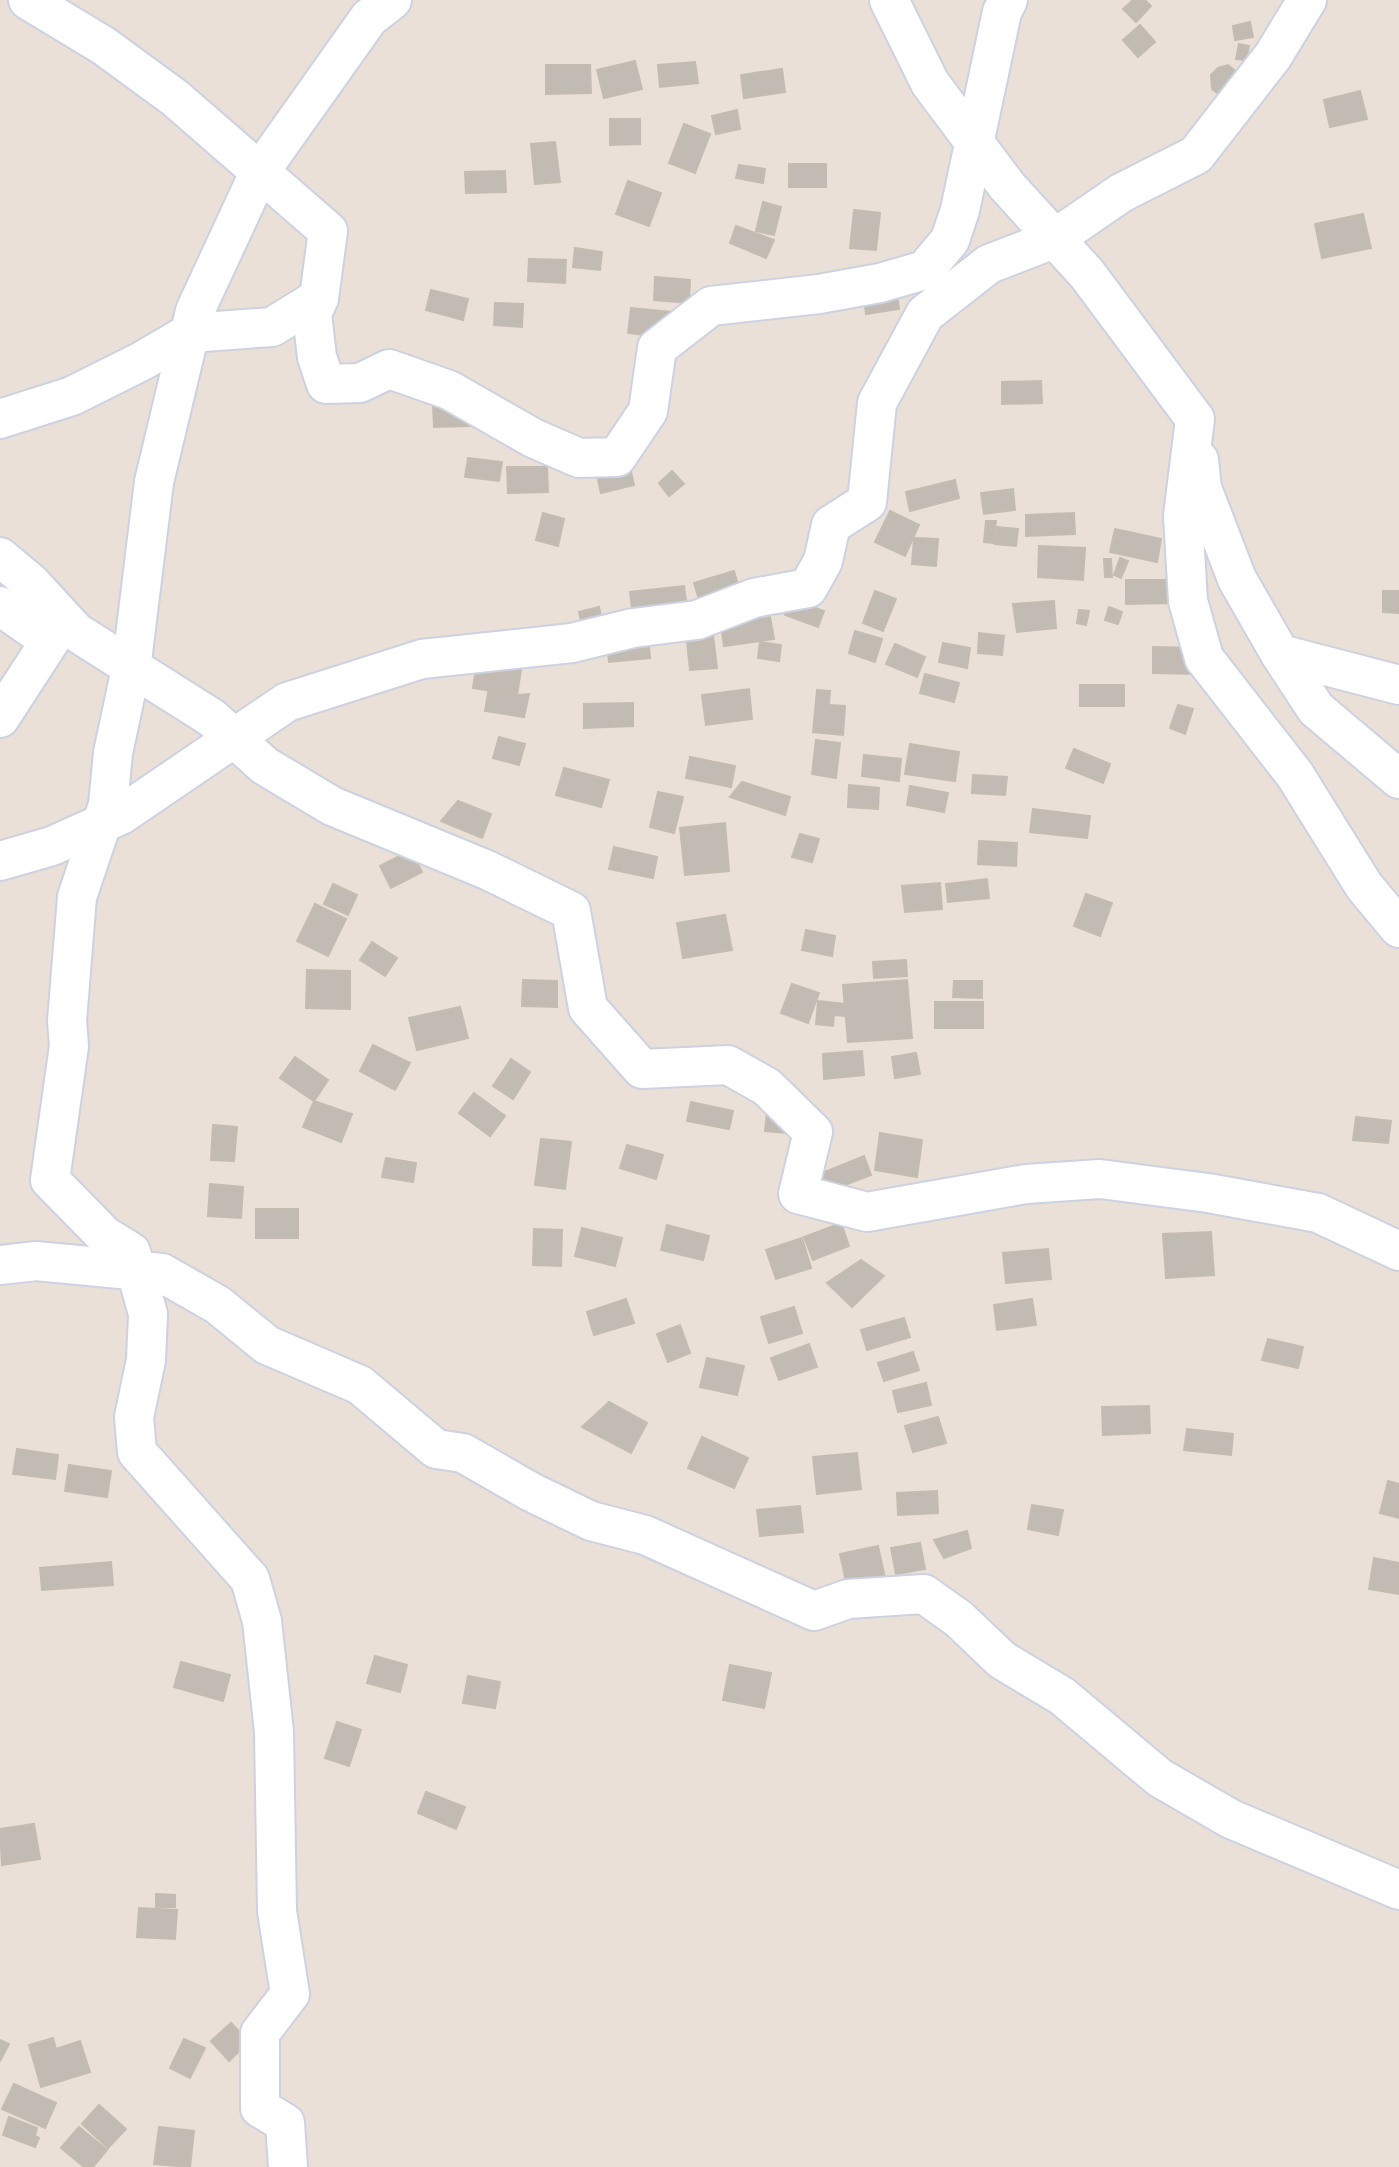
<svg xmlns="http://www.w3.org/2000/svg" width="1399" height="2167" font-family="'DM Sans',sans-serif">
<style>
.building{fill:#c1bbb3;stroke:#c5bcb1;stroke-width:2}
.lines{fill:none;stroke-linecap:round;stroke-linejoin:round}
.street-casing{stroke:#ccd2e1;stroke-width:42}
.street{stroke:#fff;stroke-width:38}
</style>
<rect width="100%" height="100%" fill="#eae0d7"/>
<g class="building">
<polygon points="1133,0 1145,0 1151,6 1136,22 1123,9"/>
<polygon points="1250,22 1253,37 1235,40 1233,26"/>
<polygon points="1140,25 1155,42 1138,57 1123,40"/>
<polygon points="1239,44 1249,46 1246,60 1236,59"/>
<polygon points="635,61 642,89 604,98 597,70"/>
<polygon points="695,62 698,83 660,87 658,65"/>
<polygon points="546,65 590,65 591,93 546,94"/>
<polygon points="1228,65 1240,75 1220,95 1212,89 1211,75 1218,68"/>
<polygon points="782,69 785,92 744,98 741,75"/>
<polygon points="1360,91 1367,119 1330,127 1324,100"/>
<polygon points="737,110 740,129 716,134 712,116"/>
<polygon points="610,119 640,119 640,144 610,145"/>
<polygon points="684,124 710,134 695,173 669,163"/>
<polygon points="555,142 560,182 535,184 531,144"/>
<rect x="789" y="164" width="37" height="23"/>
<polygon points="739,165 765,169 763,183 736,178"/>
<polygon points="505,171 506,192 466,193 465,172"/>
<polygon points="628,181 661,193 649,226 616,214"/>
<polygon points="763,202 781,207 774,235 756,231"/>
<polygon points="854,210 880,213 876,250 850,248"/>
<polygon points="1363,214 1371,248 1322,258 1315,224"/>
<polygon points="736,226 774,240 766,258 730,243"/>
<polygon points="575,248 602,252 600,270 573,267"/>
<polygon points="529,259 566,260 565,283 528,281"/>
<polygon points="655,277 690,280 689,303 654,300"/>
<polygon points="896,288 899,309 866,314 863,292"/>
<polygon points="431,290 468,299 463,320 426,310"/>
<polygon points="495,303 523,304 522,327 494,325"/>
<polygon points="631,308 671,312 669,338 628,333"/>
<polygon points="1041,381 1042,403 1002,404 1002,382"/>
<polygon points="470,404 470,426 434,427 433,405"/>
<polygon points="468,458 502,462 499,481 465,477"/>
<polygon points="629,463 634,485 601,493 596,471"/>
<polygon points="507,467 547,467 548,492 508,493"/>
<polygon points="672,471 684,484 669,496 659,483"/>
<polygon points="955,480 959,498 910,511 906,492"/>
<polygon points="1013,489 1015,510 984,514 981,493"/>
<polygon points="890,511 919,525 905,556 875,542"/>
<polygon points="543,513 564,519 558,546 536,540"/>
<polygon points="1074,513 1075,534 1026,536 1026,515"/>
<polygon points="986,521 996,521 994,543 984,542"/>
<polygon points="997,527 1018,529 1016,546 995,544"/>
<polygon points="1115,529 1161,539 1157,562 1110,552"/>
<polygon points="914,538 938,539 936,566 912,564"/>
<polygon points="1039,546 1085,548 1083,580 1038,577"/>
<polygon points="1120,558 1128,561 1121,578 1114,575"/>
<polygon points="1104,559 1111,559 1112,577 1105,577"/>
<polygon points="734,571 741,595 701,606 694,583"/>
<polygon points="1126,580 1175,580 1175,603 1126,604"/>
<polygon points="684,586 687,609 633,616 630,592"/>
<polygon points="875,591 896,599 883,631 863,623"/>
<polygon points="1383,591 1399,591 1399,613 1383,612"/>
<polygon points="791,599 824,611 818,627 785,615"/>
<polygon points="1054,601 1056,628 1017,632 1013,604"/>
<polygon points="599,607 604,630 584,634 579,612"/>
<polygon points="1109,607 1122,612 1118,624 1105,620"/>
<polygon points="1079,610 1089,611 1086,625 1077,623"/>
<polygon points="770,617 774,639 724,646 721,624"/>
<polygon points="711,619 717,668 690,670 685,622"/>
<polygon points="855,631 882,639 875,662 849,653"/>
<polygon points="979,633 1004,636 1002,655 978,653"/>
<polygon points="648,637 650,658 609,662 607,642"/>
<polygon points="760,642 781,645 779,661 758,658"/>
<polygon points="943,643 970,648 967,668 939,662"/>
<polygon points="895,644 925,657 917,677 886,664"/>
<polygon points="1153,647 1200,648 1200,674 1153,673"/>
<polygon points="477,663 521,670 517,695 473,688"/>
<polygon points="925,674 959,683 954,702 920,693"/>
<rect x="1080" y="685" width="44" height="21"/>
<polygon points="489,687 517,695 529,694 524,717 485,711"/>
<polygon points="749,689 752,719 706,725 702,695"/>
<polygon points="817,690 830,691 829,705 845,706 843,735 813,732"/>
<polygon points="633,703 633,726 584,728 584,704"/>
<polygon points="1178,705 1193,709 1185,734 1170,728"/>
<polygon points="499,737 525,744 519,765 493,758"/>
<polygon points="816,740 840,743 836,778 812,774"/>
<polygon points="910,744 959,752 955,781 905,774"/>
<polygon points="1074,749 1110,764 1103,783 1066,768"/>
<polygon points="864,755 901,759 899,781 862,776"/>
<polygon points="690,757 735,766 731,787 686,778"/>
<polygon points="564,768 609,780 601,807 556,795"/>
<polygon points="973,775 1007,777 1005,795 972,793"/>
<polygon points="742,782 790,797 785,815 730,797"/>
<polygon points="849,785 879,788 878,809 848,807"/>
<polygon points="910,786 948,793 944,812 907,805"/>
<polygon points="658,792 683,797 674,833 650,827"/>
<polygon points="458,801 491,814 482,838 441,821"/>
<polygon points="1033,809 1090,816 1087,838 1030,832"/>
<polygon points="725,823 729,871 685,875 680,828"/>
<polygon points="800,834 819,839 812,862 792,857"/>
<polygon points="979,841 1017,843 1016,866 978,864"/>
<polygon points="614,847 657,857 653,878 609,869"/>
<polygon points="411,850 422,872 391,888 380,866"/>
<polygon points="987,879 989,898 948,902 946,884"/>
<polygon points="940,883 942,909 905,912 902,886"/>
<polygon points="333,884 357,895 348,915 324,904"/>
<polygon points="1086,894 1112,903 1100,936 1074,926"/>
<polygon points="315,904 346,919 328,956 297,941"/>
<polygon points="725,915 732,950 683,958 677,923"/>
<polygon points="806,930 835,936 832,956 802,950"/>
<polygon points="372,942 397,958 385,976 360,960"/>
<polygon points="906,960 907,976 874,978 873,962"/>
<polygon points="307,970 350,971 350,1009 306,1008"/>
<polygon points="523,980 557,981 557,1007 522,1006"/>
<polygon points="907,980 912,1038 848,1042 843,985"/>
<polygon points="954,981 982,981 982,998 953,997"/>
<polygon points="792,984 819,993 808,1023 781,1013"/>
<polygon points="818,1001 845,1004 844,1016 834,1015 833,1026 816,1024"/>
<rect x="935" y="1002" width="48" height="26"/>
<polygon points="460,1007 468,1038 417,1050 409,1018"/>
<polygon points="373,1045 410,1063 395,1090 360,1071"/>
<polygon points="862,1051 864,1075 824,1079 823,1054"/>
<polygon points="916,1053 920,1074 895,1078 892,1057"/>
<polygon points="295,1057 328,1080 314,1101 280,1078"/>
<polygon points="511,1059 530,1072 513,1099 493,1086"/>
<polygon points="474,1093 505,1116 490,1136 459,1113"/>
<polygon points="314,1101 352,1114 341,1142 303,1127"/>
<polygon points="691,1102 733,1111 729,1129 687,1121"/>
<polygon points="767,1112 789,1133 765,1131"/>
<polygon points="1356,1117 1391,1121 1388,1143 1353,1140"/>
<polygon points="213,1125 237,1127 234,1161 211,1160"/>
<polygon points="880,1133 922,1140 917,1177 875,1170"/>
<polygon points="541,1139 571,1142 565,1189 535,1185"/>
<polygon points="627,1145 663,1155 656,1179 620,1168"/>
<polygon points="864,1156 871,1175 824,1193 817,1175"/>
<polygon points="386,1158 416,1163 413,1182 382,1177"/>
<polygon points="210,1184 243,1187 241,1218 208,1216"/>
<rect x="256" y="1209" width="42" height="29"/>
<polygon points="841,1223 849,1246 813,1260 804,1237"/>
<polygon points="667,1225 709,1236 703,1260 661,1250"/>
<polygon points="582,1228 622,1238 615,1266 575,1256"/>
<polygon points="534,1229 562,1230 561,1266 533,1265"/>
<polygon points="1211,1232 1214,1275 1166,1278 1163,1234"/>
<polygon points="802,1238 811,1268 776,1279 766,1250"/>
<polygon points="1048,1249 1051,1279 1006,1283 1003,1253"/>
<polygon points="861,1260 884,1276 852,1307 827,1283"/>
<polygon points="626,1299 634,1323 594,1335 587,1312"/>
<polygon points="1032,1299 1036,1325 997,1330 994,1305"/>
<polygon points="794,1307 802,1333 769,1343 761,1317"/>
<polygon points="904,1318 910,1337 867,1350 861,1330"/>
<polygon points="680,1325 690,1353 668,1362 657,1334"/>
<polygon points="1268,1339 1303,1347 1298,1368 1262,1360"/>
<polygon points="809,1344 817,1367 779,1380 771,1358"/>
<polygon points="913,1352 919,1370 884,1381 878,1363"/>
<polygon points="707,1358 744,1366 737,1395 700,1387"/>
<polygon points="926,1383 931,1405 898,1412 893,1391"/>
<polygon points="609,1402 647,1423 631,1453 582,1427"/>
<polygon points="1149,1406 1150,1433 1103,1435 1102,1407"/>
<polygon points="938,1417 946,1443 913,1452 905,1426"/>
<polygon points="1187,1429 1233,1434 1231,1455 1184,1450"/>
<polygon points="702,1437 748,1458 734,1488 688,1468"/>
<polygon points="17,1449 58,1455 55,1479 13,1474"/>
<polygon points="857,1453 861,1489 817,1494 813,1457"/>
<polygon points="69,1465 111,1471 107,1497 65,1491"/>
<polygon points="1388,1481 1399,1484 1399,1518 1380,1513"/>
<polygon points="937,1491 938,1513 898,1515 897,1493"/>
<polygon points="1032,1505 1063,1510 1058,1535 1028,1529"/>
<polygon points="800,1506 803,1532 760,1536 757,1510"/>
<polygon points="967,1531 971,1548 944,1558 934,1540"/>
<polygon points="920,1543 925,1569 896,1574 891,1548"/>
<polygon points="878,1546 885,1578 847,1586 840,1554"/>
<polygon points="1374,1558 1399,1563 1399,1594 1369,1589"/>
<polygon points="111,1562 113,1585 42,1590 40,1568"/>
<polygon points="375,1656 407,1665 400,1692 367,1683"/>
<polygon points="181,1662 230,1675 223,1701 174,1687"/>
<polygon points="730,1665 771,1673 764,1708 723,1700"/>
<polygon points="468,1676 500,1682 495,1708 463,1703"/>
<polygon points="337,1722 361,1730 349,1766 325,1758"/>
<polygon points="426,1792 465,1807 456,1829 418,1813"/>
<polygon points="34,1824 40,1859 2,1865 0,1829"/>
<polygon points="156,1894 175,1895 175,1907 156,1907"/>
<polygon points="139,1908 177,1910 175,1939 137,1937"/>
<polygon points="231,2023 249,2042 229,2061 211,2041"/>
<polygon points="53,2038 56,2049 80,2041 90,2072 41,2087 29,2045"/>
<polygon points="184,2039 205,2048 190,2078 170,2068"/>
<polygon points="0,2040 9,2044 0,2061"/>
<polygon points="14,2084 56,2103 45,2128 2,2109"/>
<polygon points="99,2105 126,2129 108,2148 82,2124"/>
<polygon points="9,2117 37,2128 35,2136 39,2138 35,2147 3,2135"/>
<polygon points="79,2127 107,2150 93,2167 84,2167 61,2148"/>
<polygon points="159,2127 194,2131 190,2167 154,2164"/>
</g>
<g class="lines">
<g class="street-casing">
<g id="street">
<polyline points="28,0 104,46 175,98 328,231 319,298 312,314 317,357 326,384 360,383 389,369 449,390 533,438 579,458 617,457 648,411 657,348 711,306 819,294 880,283 925,270 950,240 960,210 1002,12 1008,0"/>
<polyline points="889,0 930,83 1007,186 1087,274 1195,419 1183,516 1188,601 1204,658 1295,775 1364,886 1399,928"/>
<polyline points="0,419 72,396 142,361 190,333 272,327 319,298"/>
<polyline points="1199,460 1202,488 1237,579 1280,654 1316,709 1399,779"/>
<polyline points="0,557 31,583 76,632 212,718 265,766 332,806 487,870 571,911 588,1008 642,1069 728,1065 767,1087 813,1132 798,1194 867,1212 1026,1184 1100,1179 1208,1193 1318,1213 1399,1251"/>
<polyline points="0,606 50,641 0,718"/>
<polyline points="1280,654 1399,685"/>
<polyline points="0,861 52,846 121,815 287,702 422,659 572,643 633,628 697,620 754,598 808,588 823,561 831,525 867,502 877,403 925,314 989,264 1054,239 1121,193 1196,155 1273,56 1307,0"/>
<polyline points="0,1265 36,1261 162,1273 218,1305 267,1345 360,1385 436,1449 463,1453 531,1492 591,1521 645,1535 814,1611 848,1599 924,1594 959,1619 1002,1660 1062,1696 1160,1778 1231,1819 1399,1890"/>
<polyline points="288,2167 285,2123 260,2108 260,2033 290,1994 277,1911 274,1732 262,1621 250,1579 137,1452 134,1417 146,1360 148,1314 131,1252 105,1236 50,1180 69,1046 67,1021 77,897 108,805 113,753 131,669 154,482 195,311 259,173 369,18 392,0"/>
</g>
</g>
<use href="#street" class="street"/>
</g>
</svg>
